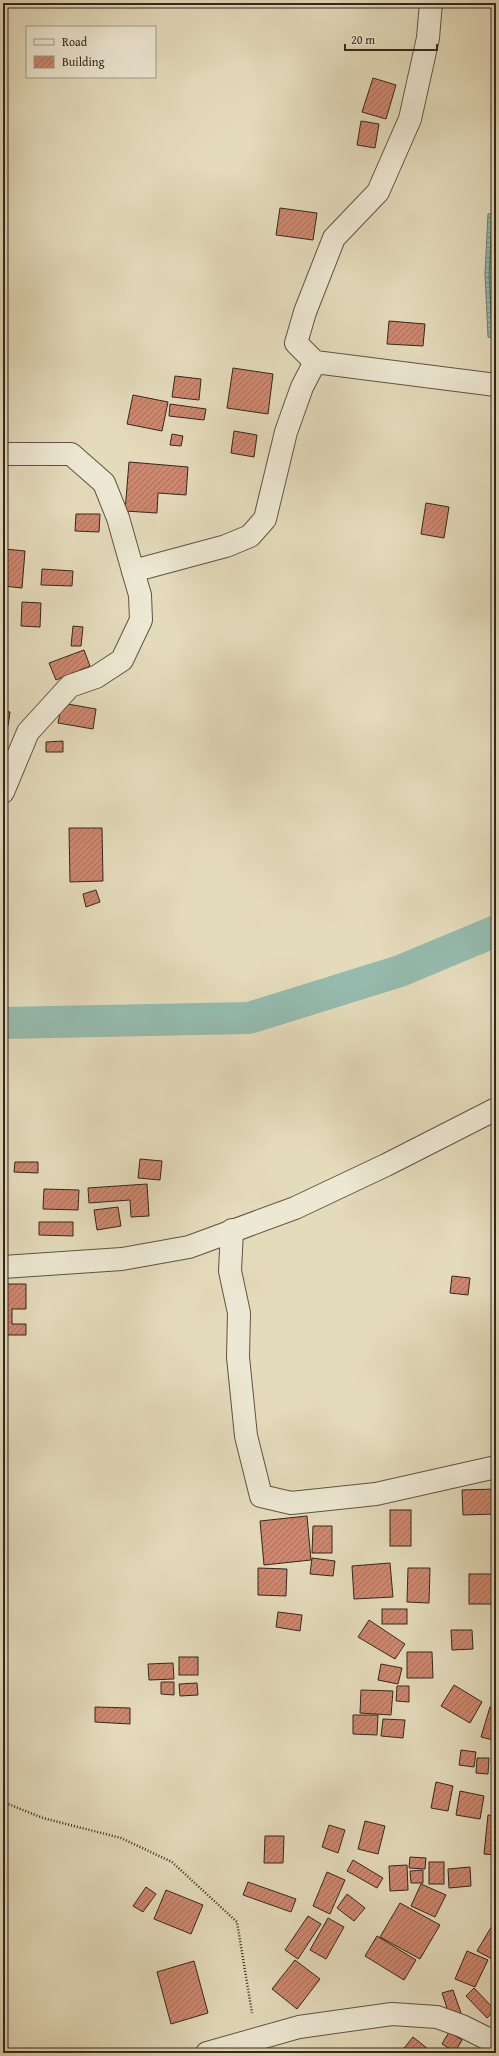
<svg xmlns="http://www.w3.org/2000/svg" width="499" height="2056" font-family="'Gentium Book Plus',serif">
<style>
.water{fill:url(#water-rules);stroke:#6e7f74}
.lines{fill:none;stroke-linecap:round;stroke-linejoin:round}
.shore{stroke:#647066;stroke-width:1}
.canal{stroke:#95bbae;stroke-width:32}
.building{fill:url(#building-hatch);stroke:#34261d}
.minor-casing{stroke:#605344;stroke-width:24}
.path{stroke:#34261d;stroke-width:2.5;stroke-dasharray:1 2;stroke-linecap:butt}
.minor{stroke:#ede8d3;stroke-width:22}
</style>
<defs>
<pattern id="water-rules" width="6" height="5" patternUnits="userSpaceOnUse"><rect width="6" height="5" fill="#95bbae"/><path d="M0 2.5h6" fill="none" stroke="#7a988d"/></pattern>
<pattern id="building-hatch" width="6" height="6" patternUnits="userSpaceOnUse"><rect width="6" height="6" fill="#cc8870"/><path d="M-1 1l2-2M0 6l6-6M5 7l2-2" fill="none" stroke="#a66f5b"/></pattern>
</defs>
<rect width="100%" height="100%" fill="#e4dbbb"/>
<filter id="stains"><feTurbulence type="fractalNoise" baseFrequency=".005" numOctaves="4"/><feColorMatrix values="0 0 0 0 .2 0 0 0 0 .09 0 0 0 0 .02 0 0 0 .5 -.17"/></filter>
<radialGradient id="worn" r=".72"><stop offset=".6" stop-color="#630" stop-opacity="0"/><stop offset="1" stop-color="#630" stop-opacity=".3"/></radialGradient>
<polygon class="water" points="496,212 496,339 488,337 485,274 488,214"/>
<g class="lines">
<g class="shore">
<polyline points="496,216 492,219 489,274 492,332 496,334"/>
<polyline points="496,235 494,274 496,312"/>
</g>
<polyline class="canal" points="3,1023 249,1018 400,971 496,931"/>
</g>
<g class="building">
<polygon points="373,78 396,85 386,119 362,112"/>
<polygon points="361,121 379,124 375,148 357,145"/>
<polygon points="280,208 317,213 313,240 276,235"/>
<polygon points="389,321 425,324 423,346 387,344"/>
<polygon points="233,368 273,374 268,414 227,408"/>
<polygon points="175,376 201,379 199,400 172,397"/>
<polygon points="133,395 168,402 162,431 127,424"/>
<polygon points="170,404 206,409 204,420 169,416"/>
<polygon points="234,431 257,435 254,457 231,453"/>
<polygon points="172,434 183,436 181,446 170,445"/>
<polygon points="129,462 188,467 186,495 158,493 157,513 125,511"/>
<polygon points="426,503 449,507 444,538 421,534"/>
<polygon points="76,514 100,514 99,532 75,531"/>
<polygon points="5,549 25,551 22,588 3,586"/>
<polygon points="42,569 73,571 72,586 41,585"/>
<polygon points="22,602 41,603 40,627 21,626"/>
<polygon points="73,626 83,627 81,646 71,646"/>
<polygon points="84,650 90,666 56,680 49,663"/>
<polygon points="62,703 96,709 93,729 58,723"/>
<polygon points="3,711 10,712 8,726 3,726"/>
<polygon points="63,741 63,752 46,752 46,742"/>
<polygon points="3,742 6,742 7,753 3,753"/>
<polygon points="69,828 102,828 103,881 70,882"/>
<polygon points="96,890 100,902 86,907 83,894"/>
<polygon points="140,1159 162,1161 160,1180 138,1178"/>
<polygon points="15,1162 38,1162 38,1173 14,1172"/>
<polygon points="147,1184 149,1216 131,1217 130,1200 89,1203 88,1188"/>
<polygon points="44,1189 79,1190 78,1210 43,1209"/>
<polygon points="118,1207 121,1226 97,1230 94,1210"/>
<polygon points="39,1222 73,1222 73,1236 39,1235"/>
<polygon points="452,1276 470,1278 468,1295 450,1293"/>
<polygon points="3,1284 26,1284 26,1309 12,1309 12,1324 26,1324 26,1335 3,1335"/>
<polygon points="496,1489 496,1514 463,1515 462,1490"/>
<rect x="390" y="1510" width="21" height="36"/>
<polygon points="307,1516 311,1560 264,1565 260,1521"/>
<polygon points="313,1526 332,1526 332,1553 312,1553"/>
<polygon points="312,1558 335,1561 333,1576 310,1574"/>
<polygon points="390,1563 393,1597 354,1599 352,1566"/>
<polygon points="258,1568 287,1569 286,1596 258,1595"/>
<polygon points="408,1568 430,1568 429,1603 407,1602"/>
<rect x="469" y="1574" width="27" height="30"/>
<rect x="382" y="1609" width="25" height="15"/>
<polygon points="278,1612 302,1615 300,1631 276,1627"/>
<polygon points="369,1620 405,1644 395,1659 358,1637"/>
<polygon points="451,1630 472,1630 473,1649 452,1650"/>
<polygon points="407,1652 432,1652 433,1678 407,1678"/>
<rect x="179" y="1657" width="19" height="18"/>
<polygon points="173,1663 174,1679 149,1680 148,1664"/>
<polygon points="381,1664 402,1668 398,1684 378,1680"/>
<polygon points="161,1682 174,1682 174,1695 161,1694"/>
<polygon points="197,1683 198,1695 180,1696 179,1684"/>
<polygon points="454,1685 482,1702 470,1723 441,1706"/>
<polygon points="397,1686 409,1686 409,1702 396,1701"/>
<polygon points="361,1690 393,1691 391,1715 360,1713"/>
<polygon points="95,1707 130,1708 130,1724 95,1722"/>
<polygon points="490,1707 496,1708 496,1730 493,1740 481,1737"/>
<polygon points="353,1715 378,1715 377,1735 353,1734"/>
<polygon points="383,1719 405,1720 403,1738 381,1736"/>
<polygon points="461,1750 476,1752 474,1767 459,1765"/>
<polygon points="477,1758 489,1758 488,1774 476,1773"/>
<polygon points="436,1782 453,1786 448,1811 431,1808"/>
<polygon points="460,1791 484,1796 480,1819 456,1815"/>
<polygon points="488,1815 496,1816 496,1855 484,1854"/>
<polygon points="365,1821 385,1826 378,1854 358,1849"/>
<polygon points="329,1825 345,1830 338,1853 322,1847"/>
<polygon points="265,1836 284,1836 283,1863 264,1863"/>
<polygon points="410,1857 426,1858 425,1869 409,1868"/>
<polygon points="353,1860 383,1878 377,1888 347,1871"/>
<rect x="429" y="1862" width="15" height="22"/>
<polygon points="407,1865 408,1890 390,1891 389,1866"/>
<polygon points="470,1867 471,1886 449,1888 448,1869"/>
<polygon points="423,1870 423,1883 411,1883 410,1871"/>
<polygon points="327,1872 345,1880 330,1914 313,1906"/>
<polygon points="248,1882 296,1899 291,1912 243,1895"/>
<polygon points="421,1884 446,1895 435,1917 411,1906"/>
<polygon points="146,1887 156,1894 143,1912 133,1906"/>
<polygon points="166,1890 203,1905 191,1934 154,1919"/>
<polygon points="347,1894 365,1908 354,1921 337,1908"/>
<polygon points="400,1903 440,1925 420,1959 380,1937"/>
<polygon points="308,1916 321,1924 298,1959 285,1950"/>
<polygon points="328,1918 344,1927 326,1959 310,1950"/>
<polygon points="496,1919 496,1961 477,1951"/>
<polygon points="377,1936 416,1960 404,1980 365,1956"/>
<polygon points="467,1951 488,1960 475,1987 455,1979"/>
<polygon points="295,1960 320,1979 297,2009 272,1989"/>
<polygon points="194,1961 208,2013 171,2024 157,1972"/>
<polygon points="474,1988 495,2010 487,2018 466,1996"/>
<polygon points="453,1990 462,2016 451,2020 442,1993"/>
<polygon points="449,2032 462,2040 455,2052 442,2044"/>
<polygon points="413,2037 433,2053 400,2053"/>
<polygon points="468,2048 478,2053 466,2053"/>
</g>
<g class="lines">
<g class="minor-casing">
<g id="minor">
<polyline points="431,3 428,38 410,119 378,192 334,238 305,312 296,343 315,362 496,385"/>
<polyline points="3,454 71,454 104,483 118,518 133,571 140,595 141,620 122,660 96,677 70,686 28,732 3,792"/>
<polyline points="133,571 226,546 250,536 265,519 286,432 302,387 315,362"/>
<polyline points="232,1230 230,1271 239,1313 238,1357 246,1436 261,1496 291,1503 376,1494 496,1467"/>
<polyline points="3,1267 122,1259 189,1247 295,1208 386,1165 496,1109"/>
<polyline points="207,2053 299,2027 392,2014 437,2017 462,2026 496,2043"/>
</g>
</g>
<polyline class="path" points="3,1802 43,1818 121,1838 172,1862 237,1922 252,2013"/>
<use href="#minor" class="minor"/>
</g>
<rect width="499" height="2056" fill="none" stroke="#e4dbbb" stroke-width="16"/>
<rect x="4" y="4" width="491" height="2048" fill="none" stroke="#34261d" stroke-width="2"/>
<rect x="8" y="8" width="483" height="2040" fill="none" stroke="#34261d"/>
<rect x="26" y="26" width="130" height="52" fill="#ede8d3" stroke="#a39a8a"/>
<rect x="34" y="39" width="20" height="6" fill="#ede8d3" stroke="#a39a8a"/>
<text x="62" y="46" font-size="12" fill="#34261d">Road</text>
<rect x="34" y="56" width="20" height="12" fill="url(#building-hatch)" stroke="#a39a8a"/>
<text x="62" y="66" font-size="12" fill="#34261d">Building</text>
<path d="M345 44v6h92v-6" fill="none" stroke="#34261d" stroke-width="2"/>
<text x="351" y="44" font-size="12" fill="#34261d" stroke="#ede8d3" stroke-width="3" paint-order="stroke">20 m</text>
<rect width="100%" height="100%" filter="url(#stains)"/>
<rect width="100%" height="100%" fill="url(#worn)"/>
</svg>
